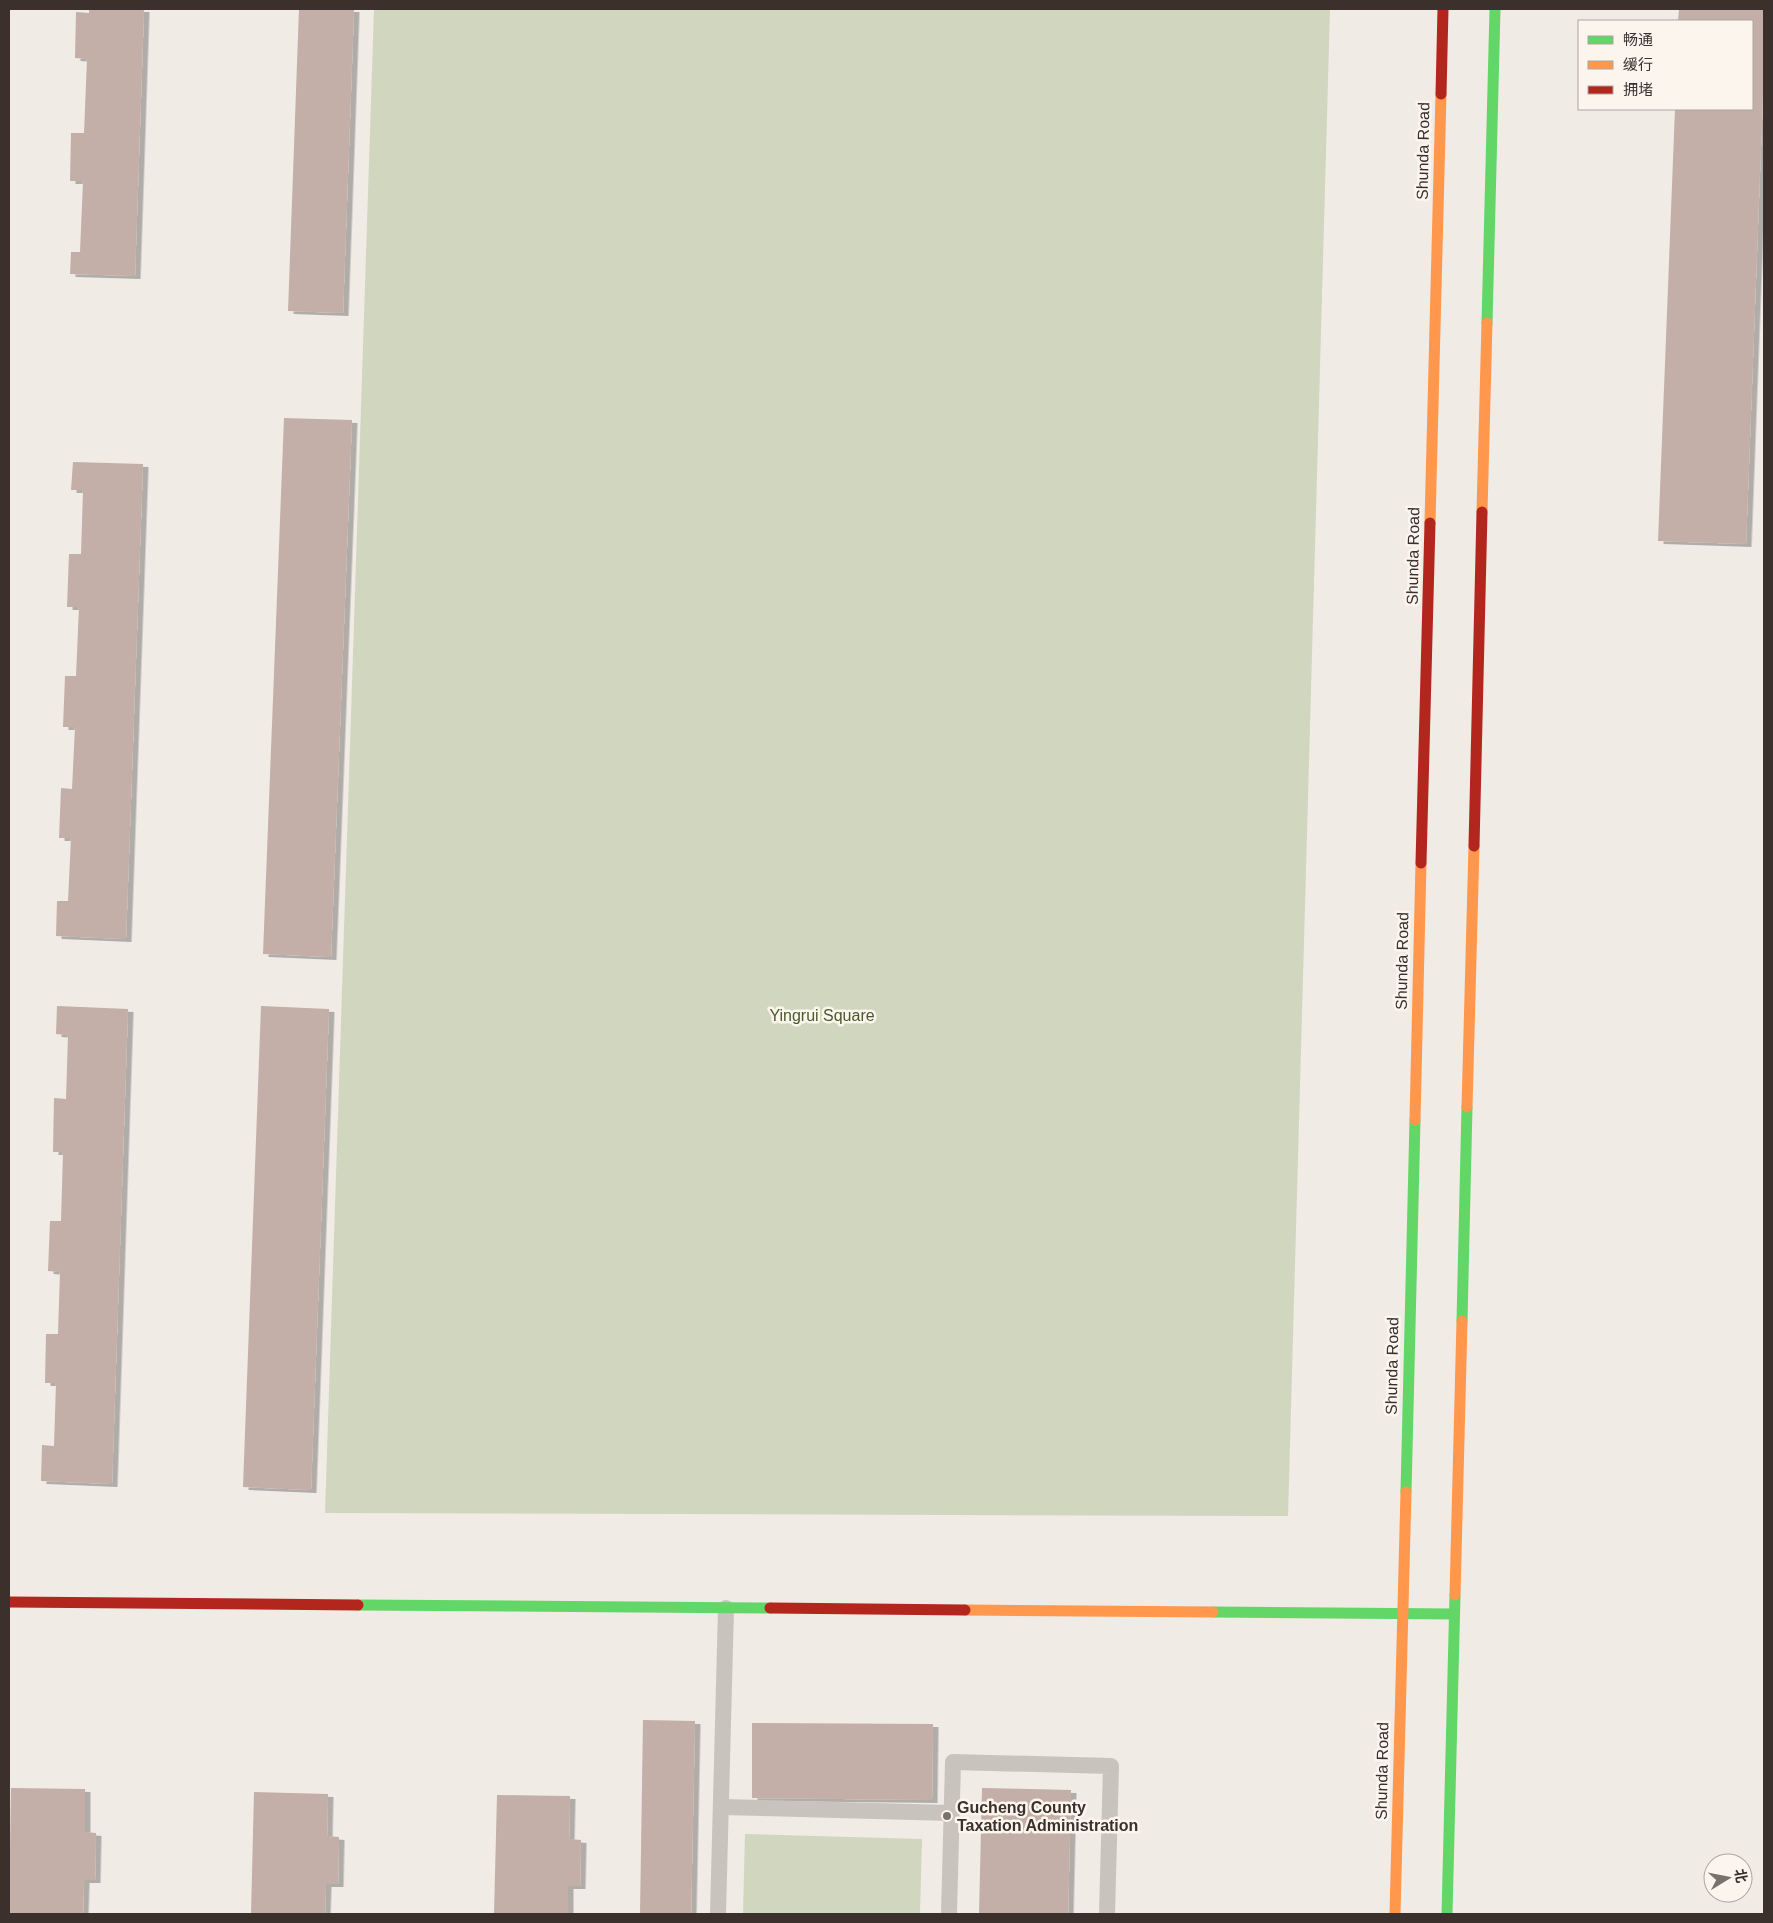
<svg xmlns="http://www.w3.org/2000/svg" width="1773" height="1923" font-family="Arial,'Noto Sans SC',sans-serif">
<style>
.green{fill:#d1d6bf}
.building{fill:#c3afa7;filter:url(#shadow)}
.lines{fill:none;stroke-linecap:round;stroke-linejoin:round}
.lane{stroke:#c9c3be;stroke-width:16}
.fast{stroke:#63d668;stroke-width:11}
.slow{stroke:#ff974d;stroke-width:11}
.jam{stroke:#b3261e;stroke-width:11}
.poi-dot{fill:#7a716c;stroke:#fbf5ee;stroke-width:2}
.labels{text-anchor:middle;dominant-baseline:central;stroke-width:5;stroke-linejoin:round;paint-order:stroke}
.street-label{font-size:16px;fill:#3b302b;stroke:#fbf5ee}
.park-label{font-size:16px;fill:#4a5a2e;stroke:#fbf5ee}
.poi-label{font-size:16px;font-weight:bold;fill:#3b302b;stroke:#fbf5ee;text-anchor:start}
</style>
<defs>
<filter id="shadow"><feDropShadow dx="5.5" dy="3" stdDeviation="0" flood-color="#0004"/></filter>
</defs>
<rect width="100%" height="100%" fill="#f0ebe5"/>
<g class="green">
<polygon points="374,9 1330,9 1288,1516 325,1513"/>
<polygon points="745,1834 922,1839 920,1914 743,1914"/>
</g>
<g class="building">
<polygon points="89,9 144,9 135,276 70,274 71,252 80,252 83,181 70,181 71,133 84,133 87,59 75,58 76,12 89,13"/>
<polygon points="299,9 354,9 343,313 288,311"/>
<polygon points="1679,9 1764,9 1764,67 1746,544 1658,541 1675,109 1752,109 1752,21 1678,21"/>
<polygon points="284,418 352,420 331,957 263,954"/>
<polygon points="73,462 143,464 126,939 56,936 57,901 68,901 71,838 59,838 61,788 72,789 75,727 63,727 65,676 76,676 79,607 67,607 69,554 81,554 83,490 71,490"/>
<polygon points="57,1006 128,1009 112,1484 41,1481 42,1445 54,1446 56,1383 45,1383 46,1334 58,1334 60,1272 48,1271 50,1221 61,1221 63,1152 53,1152 54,1098 66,1099 68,1035 56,1034"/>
<polygon points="261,1006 329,1009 311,1490 243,1487"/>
<polygon points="643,1720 695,1721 691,1914 640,1914"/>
<polygon points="752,1723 933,1724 932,1800 752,1798"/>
<polygon points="11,1788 85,1789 85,1832 96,1833 95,1880 84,1880 83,1914 9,1914"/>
<polygon points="982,1788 1071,1790 1068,1914 979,1914"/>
<polygon points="254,1792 328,1794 327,1836 339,1837 338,1884 326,1884 325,1914 251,1914"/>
<polygon points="497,1795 570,1796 569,1839 581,1840 580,1886 568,1886 568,1914 494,1914"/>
</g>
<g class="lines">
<g class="lane">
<polyline points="721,1807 951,1813"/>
<polyline points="718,1914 726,1608"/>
<polyline points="949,1914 953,1762 1111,1766 1107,1914"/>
</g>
<g class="fast">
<polyline points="1487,323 1495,9"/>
<polyline points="1462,1321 1467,1107"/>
<polyline points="1406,1492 1415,1120"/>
<polyline points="358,1605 770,1608"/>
<polyline points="1213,1612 1454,1614"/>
<polyline points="1447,1914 1455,1595"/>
</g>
<g class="slow">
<polyline points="1482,512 1487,323"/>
<polyline points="1430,523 1441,94"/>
<polyline points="1467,1107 1474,846"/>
<polyline points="1415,1120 1421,863"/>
<polyline points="1455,1595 1462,1321"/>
<polyline points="965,1610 1213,1612"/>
<polyline points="1395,1914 1406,1492"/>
</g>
<g class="jam">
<polyline points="1441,94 1443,9"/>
<polyline points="1474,846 1482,512"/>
<polyline points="1421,863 1430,523"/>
<polyline points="9,1602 358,1605"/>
<polyline points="770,1608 965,1610"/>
</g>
</g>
<circle class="poi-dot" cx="947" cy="1816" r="5"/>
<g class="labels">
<g class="street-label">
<text transform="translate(1423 151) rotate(-89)">Shunda Road</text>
<text transform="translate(1413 556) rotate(-89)">Shunda Road</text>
<text transform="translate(1402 961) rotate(-89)">Shunda Road</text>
<text transform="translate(1392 1366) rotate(-89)">Shunda Road</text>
<text transform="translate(1382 1771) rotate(-89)">Shunda Road</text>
</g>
<g class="park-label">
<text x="822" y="1015">Yingrui Square</text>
</g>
<g class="poi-label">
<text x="957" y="1807">Gucheng County<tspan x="957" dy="18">Taxation Administration</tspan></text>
</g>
</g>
<rect width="1773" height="1923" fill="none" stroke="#3b302b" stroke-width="20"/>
<rect x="1578" y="20" width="175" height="90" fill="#fbf5ee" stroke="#aea6a0"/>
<rect x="1588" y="36" width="25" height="8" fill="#63d668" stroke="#aea6a0"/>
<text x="1623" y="45" font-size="15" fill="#3b302b">畅通</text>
<rect x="1588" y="61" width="25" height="8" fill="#ff974d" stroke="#aea6a0"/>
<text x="1623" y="70" font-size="15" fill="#3b302b">缓行</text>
<rect x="1588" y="86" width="25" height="8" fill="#b3261e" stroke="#aea6a0"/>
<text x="1623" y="95" font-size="15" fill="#3b302b">拥堵</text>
<g transform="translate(1728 1878) rotate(80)"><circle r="24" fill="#fbf5ee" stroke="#aea6a0"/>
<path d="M0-4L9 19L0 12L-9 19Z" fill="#7a716c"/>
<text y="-8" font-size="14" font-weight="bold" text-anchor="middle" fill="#3b302b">北</text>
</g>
</svg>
